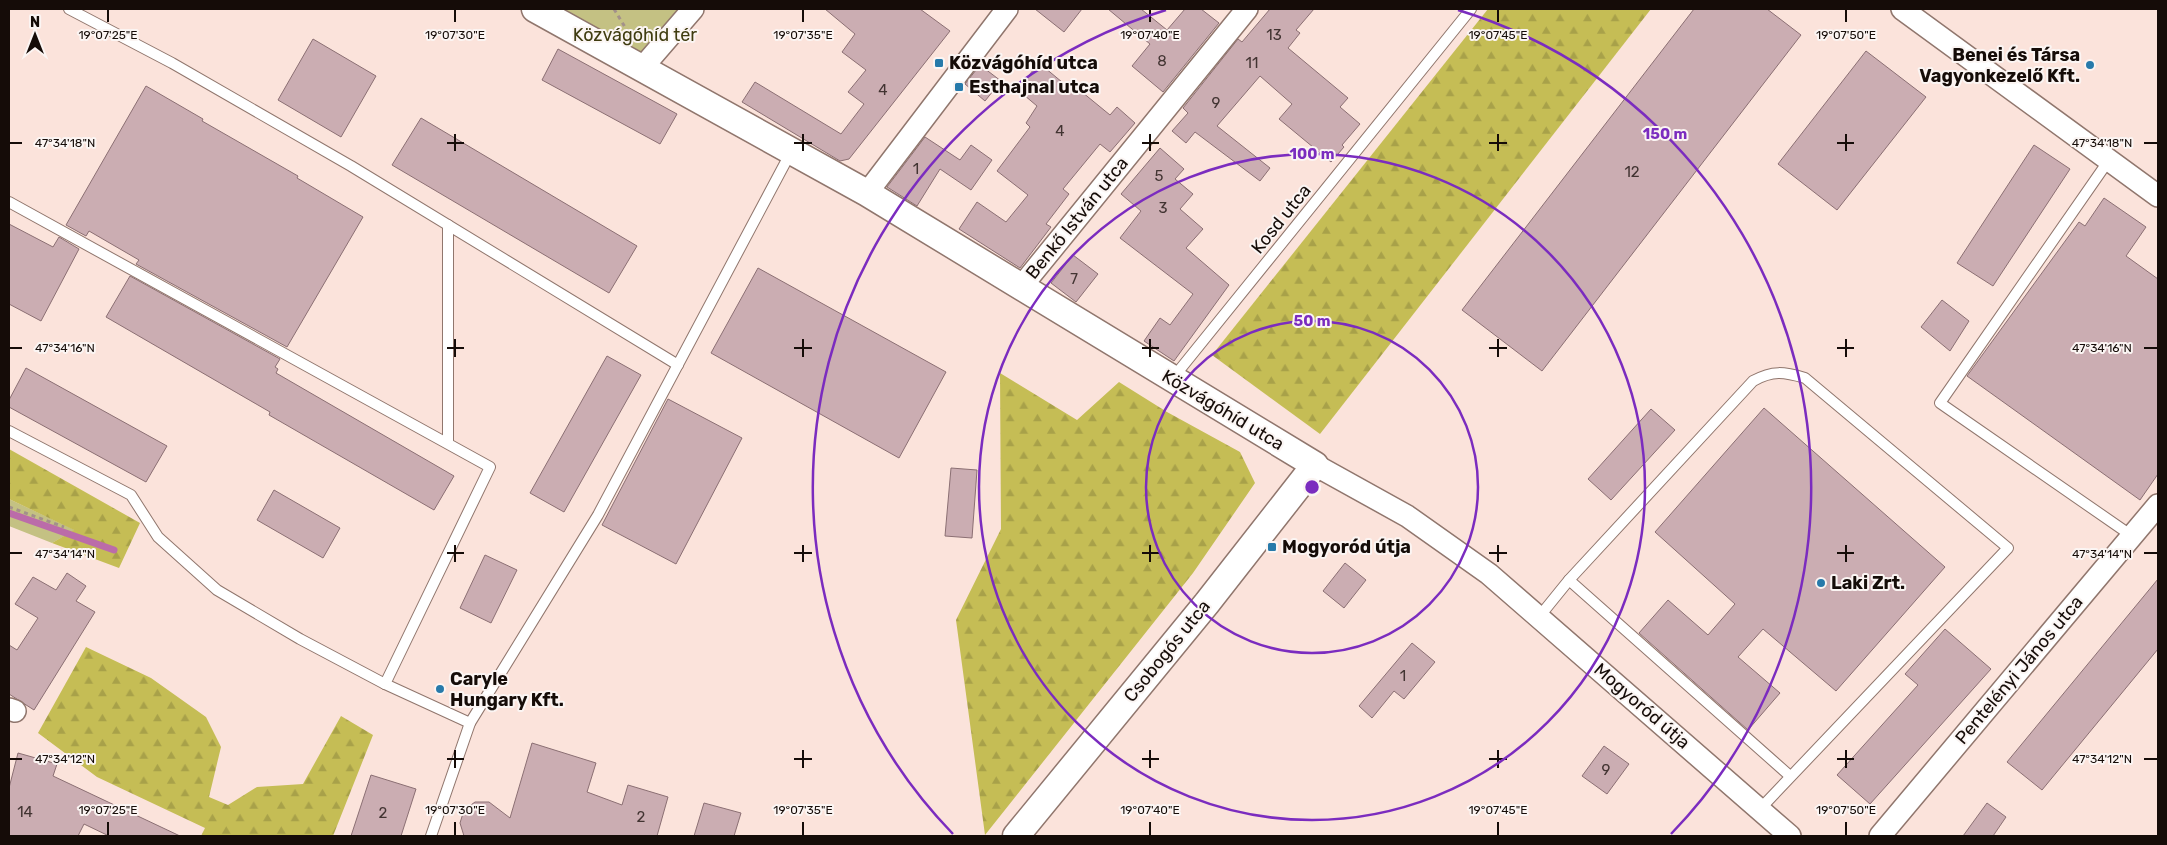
<svg xmlns="http://www.w3.org/2000/svg" width="2167" height="845" font-family="Rubik,sans-serif">
<style>
.green{fill:#c4c183}
.forest{fill:url(#forest-firs)}
.lines{fill:none;stroke-linecap:round;stroke-linejoin:round}
.stream{stroke:#bb6ca9;stroke-width:7}
.building{fill:#cbadb2;stroke:#8b6f73}
.service-casing{stroke:#90766d;stroke-width:12}
.minor-casing{stroke:#90766d;stroke-width:24}
.tertiary-casing{stroke:#90766d;stroke-width:29}
.path{stroke:#a3918a;stroke-width:3;stroke-dasharray:4 4;stroke-linecap:butt}
.service{stroke:#fff;stroke-width:10}
.minor{stroke:#fff;stroke-width:21}
.tertiary{stroke:#fff;stroke-width:26}
.ticks{fill:none;stroke:#150c08;stroke-width:2}
.ring{fill:none;stroke:#7b2cbf;stroke-width:2.5}
.poi-dot{fill:#277aaa;stroke:#fbf5f3;stroke-width:2}
.labels{text-anchor:middle;dominant-baseline:central;stroke-width:4;stroke-linejoin:round;paint-order:stroke}
.number-label{font-size:15px;fill:#423432}
.park-label{font-size:18px;fill:#3f3c10;stroke:#fbf5f3}
.poi-label{font-size:18px;font-weight:bold;fill:#150c08;stroke:#fbf5f3;text-anchor:start}
.street-label{font-size:18px;fill:#150c08;stroke:#fbf5f3}
.ticks-label{font-size:12px;text-anchor:middle;fill:#150c08;stroke:#fbf5f3;stroke-width:4;stroke-linejoin:round;paint-order:stroke}
.centre{fill:#7b2cbf;stroke:#fbf5f3;stroke-width:2.5}
.ring-label{font-size:15px;text-anchor:middle;font-weight:bold;fill:#7b2cbf;stroke:#fbf5f3;stroke-width:4;stroke-linejoin:round;paint-order:stroke}
</style>
<defs>
<pattern id="forest-firs" width="22" height="20" patternUnits="userSpaceOnUse" patternTransform="scale(1.25)"><rect width="22" height="20" fill="#c5bd55"/><path d="M5 1l3.5 6h-7zM16 11l3.5 6h-7z" fill="#a8a149"/></pattern>
</defs>
<rect width="100%" height="100%" fill="#fbe3db"/>
<g class="green">
<polygon points="535,9 693,9 642,68"/>
<polygon points="9,499 75,530 52,543 9,526"/>
</g>
<g class="forest">
<polygon points="1488,9 1651,9 1320,434 1212,355"/>
<polygon points="1000,373 1077,420 1119,382 1167,412 1240,452 1255,483 1193,573 985,835 956,620 1001,529"/>
<polygon points="9,449 140,523 119,568 52,543 74,530 9,499"/>
<polygon points="86,647 151,678 206,717 221,747 209,797 228,805 257,787 303,784 341,716 373,735 333,836 201,836 205,828 97,777 38,733"/>
</g>
<g class="lines">
<polyline class="stream" points="9,513 114,550"/>
</g>
<g class="building">
<polygon points="825,9 920,9 950,31 849,159 840,161 742,102 755,82 841,134 864,104 848,92 866,70 842,52 855,34"/>
<polygon points="1035,9 1082,9 1064,32"/>
<polygon points="1108,9 1141,9 1167,30 1185,9 1201,9 1219,23 1163,92 1132,66 1150,44"/>
<polygon points="1270,9 1314,9 1296,30 1300,33 1288,48 1348,98 1340,107 1360,124 1342,145 1344,147 1331,162 1279,119 1292,104 1260,76 1217,126 1270,168 1260,181 1195,132 1186,143 1172,131 1188,113 1183,108 1238,39 1242,42"/>
<polygon points="1694,9 1767,9 1801,35 1542,371 1462,310"/>
<polygon points="313,39 376,76 341,137 278,100"/>
<polygon points="558,49 677,114 660,144 542,80"/>
<polygon points="1866,51 1926,97 1837,210 1778,164"/>
<polygon points="1039,63 1068,87 1071,83 1110,115 1117,107 1135,123 1110,152 1100,144 1063,189 1069,194 1046,224 1051,227 1020,268 959,229 977,202 1006,222 1028,195 997,171 1030,127 1026,123 1037,106 1018,90 1025,80"/>
<polygon points="980,65 1001,81 985,101 965,84"/>
<polygon points="146,86 203,119 202,121 298,176 297,178 363,217 287,347 136,264 139,260 89,231 86,236 66,225"/>
<polygon points="421,118 637,246 609,293 392,165"/>
<polygon points="925,137 960,160 971,145 992,160 971,190 940,169 917,206 887,187"/>
<polygon points="2034,145 2070,169 1993,286 1957,263"/>
<polygon points="1160,148 1184,169 1175,179 1193,194 1180,209 1203,229 1186,248 1229,285 1174,361 1144,341 1160,318 1170,325 1193,294 1120,238 1141,211 1121,194"/>
<polygon points="2104,198 2146,227 2126,256 2158,279 2158,474 2140,500 1967,376 2079,222 2085,226"/>
<polygon points="9,224 53,247 59,237 79,249 41,321 9,304"/>
<polygon points="1073,255 1098,274 1076,302 1051,283"/>
<polygon points="758,268 946,372 899,458 711,353"/>
<polygon points="130,276 280,359 275,367 278,369 276,373 454,476 434,510 269,415 270,412 106,317"/>
<polygon points="1942,300 1969,321 1950,351 1921,327"/>
<polygon points="607,356 641,375 564,512 530,493"/>
<polygon points="26,368 167,446 146,482 9,407 9,400"/>
<polygon points="668,399 742,438 676,564 602,525"/>
<polygon points="1764,408 1945,567 1836,691 1763,629 1738,657 1780,693 1748,730 1639,633 1668,600 1708,635 1735,604 1655,532"/>
<polygon points="1651,409 1675,430 1611,500 1588,479"/>
<polygon points="951,468 977,470 972,538 945,536"/>
<polygon points="274,490 340,528 323,558 257,520"/>
<polygon points="485,555 517,570 491,623 460,608"/>
<polygon points="1345,563 1366,580 1344,608 1323,591"/>
<polygon points="67,573 86,586 76,601 95,612 34,710 9,694 9,645 17,650 38,618 15,604 33,577 56,590"/>
<polygon points="2158,579 2158,649 2042,790 2007,762"/>
<polygon points="1945,629 1991,669 1870,804 1837,775 1918,685 1905,674"/>
<polygon points="1412,643 1435,662 1404,699 1394,691 1372,718 1359,706"/>
<polygon points="532,743 596,763 587,792 622,805 628,785 668,797 657,836 464,836 460,823 464,810 475,802 489,802 510,818"/>
<polygon points="1604,746 1629,764 1607,794 1582,776"/>
<polygon points="18,753 57,764 53,776 180,836 109,836 84,824 78,836 9,836 9,788"/>
<polygon points="371,775 416,789 401,836 351,836"/>
<polygon points="704,803 741,813 734,836 694,836"/>
<polygon points="1987,803 2006,817 1993,836 1963,836"/>
</g>
<g class="lines">
<g class="service-casing">
<g id="service">
<polyline points="69,9 172,63 351,166 678,365"/>
<polyline points="2109,160 1940,403 2132,536"/>
<polyline points="9,202 490,467 385,684"/>
<polyline points="1173,378 1471,9"/>
<polyline points="9,431 131,495 158,537 217,590 300,639 385,684 470,723"/>
<polyline points="448,443 448,225"/>
<polyline points="1569,580 1790,776"/>
<path d="M1539,617L1569,580L1753,381C1773,370 1784,372 1805,378L2008,548L1760,809"/>
<polyline points="431,836 470,723 598,515 791,152"/>
</g>
</g>
<g class="minor-casing">
<g id="minor">
<polyline points="1902,9 2158,196"/>
<polyline points="642,68 693,9"/>
<polyline points="867,193 1007,9"/>
<polyline points="1021,287 1247,9"/>
<polyline points="1315,465 1407,516 1489,574 1790,836"/>
<polyline points="9,709 15,711"/>
<polyline points="1880,836 2158,505"/>
</g>
</g>
<g class="tertiary-casing">
<polyline id="tertiary" points="535,9 867,193 1315,465 1207,603 1016,836"/>
</g>
<g class="path">
<polyline points="614,9 628,32"/>
<polyline points="9,507 64,527"/>
</g>
<use href="#service" class="service"/>
<use href="#minor" class="minor"/>
<use href="#tertiary" class="tertiary"/>
</g>
<path class="ticks" d="M108,10V22M455,10V22M803,10V22M1150,10V22M1498,10V22M1846,10V22M455,134V151M803,134V151M1150,134V151M1498,134V151M1846,134V151M10,143H22M447,143H464M794,143H812M1142,143H1159M1489,143H1507M1837,143H1854M2144,143H2157M455,339V357M803,339V357M1150,339V357M1498,339V357M1846,339V357M10,348H22M447,348H464M794,348H812M1142,348H1159M1489,348H1507M1837,348H1854M2144,348H2157M455,545V562M803,545V562M1150,545V562M1498,545V562M1846,545V562M10,553H22M447,553H464M794,553H812M1142,553H1159M1489,553H1507M1837,553H1854M2144,553H2157M455,750V768M803,750V768M1150,750V768M1498,750V768M1846,750V768M10,759H22M447,759H464M794,759H812M1142,759H1159M1489,759H1507M1837,759H1854M2144,759H2157M108,822V835M455,822V835M803,822V835M1150,822V835M1498,822V835M1846,822V835"/>
<g class="ring">
<circle cx="1312" cy="487" r="166"/>
<circle cx="1312" cy="487" r="333"/>
<path d="M953 834A499 499 0 0 1 1166 10M1458 10A499 499 0 0 1 1671 834"/>
</g>
<g class="poi-dot">
<rect x="934" y="58" width="10" height="10" rx="2.5"/>
<circle cx="2090" cy="65" r="5"/>
<rect x="954" y="82" width="10" height="10" rx="2.5"/>
<rect x="1267" y="542" width="10" height="10" rx="2.5"/>
<circle cx="1821" cy="583" r="5"/>
<circle cx="440" cy="689" r="5"/>
</g>
<g class="labels">
<g class="number-label">
<text x="1274" y="35">13</text>
<text x="1162" y="61">8</text>
<text x="1252" y="63">11</text>
<text x="883" y="90">4</text>
<text x="1216" y="103">9</text>
<text x="1060" y="131">4</text>
<text x="916" y="169">1</text>
<text x="1632" y="172">12</text>
<text x="1159" y="176">5</text>
<text x="1163" y="208">3</text>
<text x="1074" y="279">7</text>
<text x="1403" y="676">1</text>
<text x="1606" y="770">9</text>
<text x="25" y="812">14</text>
<text x="383" y="813">2</text>
<text x="641" y="817">2</text>
</g>
<g class="park-label">
<text x="635" y="35">Közvágóhíd tér</text>
</g>
<g class="poi-label">
<text x="2080" y="55" text-anchor="end">Benei és Társa<tspan x="2080" dy="21">Vagyonkezelő Kft.</tspan></text>
<text x="949" y="63">Közvágóhíd utca</text>
<text x="969" y="87">Esthajnal utca</text>
<text x="1282" y="547">Mogyoród útja</text>
<text x="1831" y="583">Laki Zrt.</text>
<text x="450" y="679">Caryle<tspan x="450" dy="21">Hungary Kft.</tspan></text>
</g>
<g class="street-label">
<text transform="translate(1077 218) rotate(-51)">Benkő István utca</text>
<text transform="translate(1281 219) rotate(-51)">Kosd utca</text>
<text transform="translate(1223 410) rotate(31)">Közvágóhíd utca</text>
<text transform="translate(1167 651) rotate(-51)">Csobogós utca</text>
<text transform="translate(2019 670) rotate(-50)">Pentelényi János utca</text>
<text transform="translate(1642 706) rotate(41)">Mogyoród útja</text>
</g>
</g>
<g class="ticks-label">
<text x="108" y="39">19°07'25"E</text>
<text x="455" y="39">19°07'30"E</text>
<text x="803" y="39">19°07'35"E</text>
<text x="1150" y="39">19°07'40"E</text>
<text x="1498" y="39">19°07'45"E</text>
<text x="1846" y="39">19°07'50"E</text>
<text x="65" y="147">47°34'18"N</text>
<text x="2102" y="147">47°34'18"N</text>
<text x="65" y="352">47°34'16"N</text>
<text x="2102" y="352">47°34'16"N</text>
<text x="65" y="558">47°34'14"N</text>
<text x="2102" y="558">47°34'14"N</text>
<text x="65" y="763">47°34'12"N</text>
<text x="2102" y="763">47°34'12"N</text>
<text x="108" y="814">19°07'25"E</text>
<text x="455" y="814">19°07'30"E</text>
<text x="803" y="814">19°07'35"E</text>
<text x="1150" y="814">19°07'40"E</text>
<text x="1498" y="814">19°07'45"E</text>
<text x="1846" y="814">19°07'50"E</text>
</g>
<circle cx="1312" cy="487" r="8" class="centre"/>
<g class="ring-label">
<text x="1665" y="139">150 m</text>
<text x="1312" y="159">100 m</text>
<text x="1312" y="326">50 m</text>
</g>
<rect width="2167" height="845" fill="none" stroke="#150c08" stroke-width="20"/>
<g transform="translate(35 35)" stroke="#fbf5f3" stroke-width="4" paint-order="stroke">
<path d="M0-4L9 19L0 12L-9 19Z" fill="#150c08"/>
<text y="-8" font-size="14" font-weight="bold" text-anchor="middle" fill="#150c08">N</text>
</g>
</svg>
